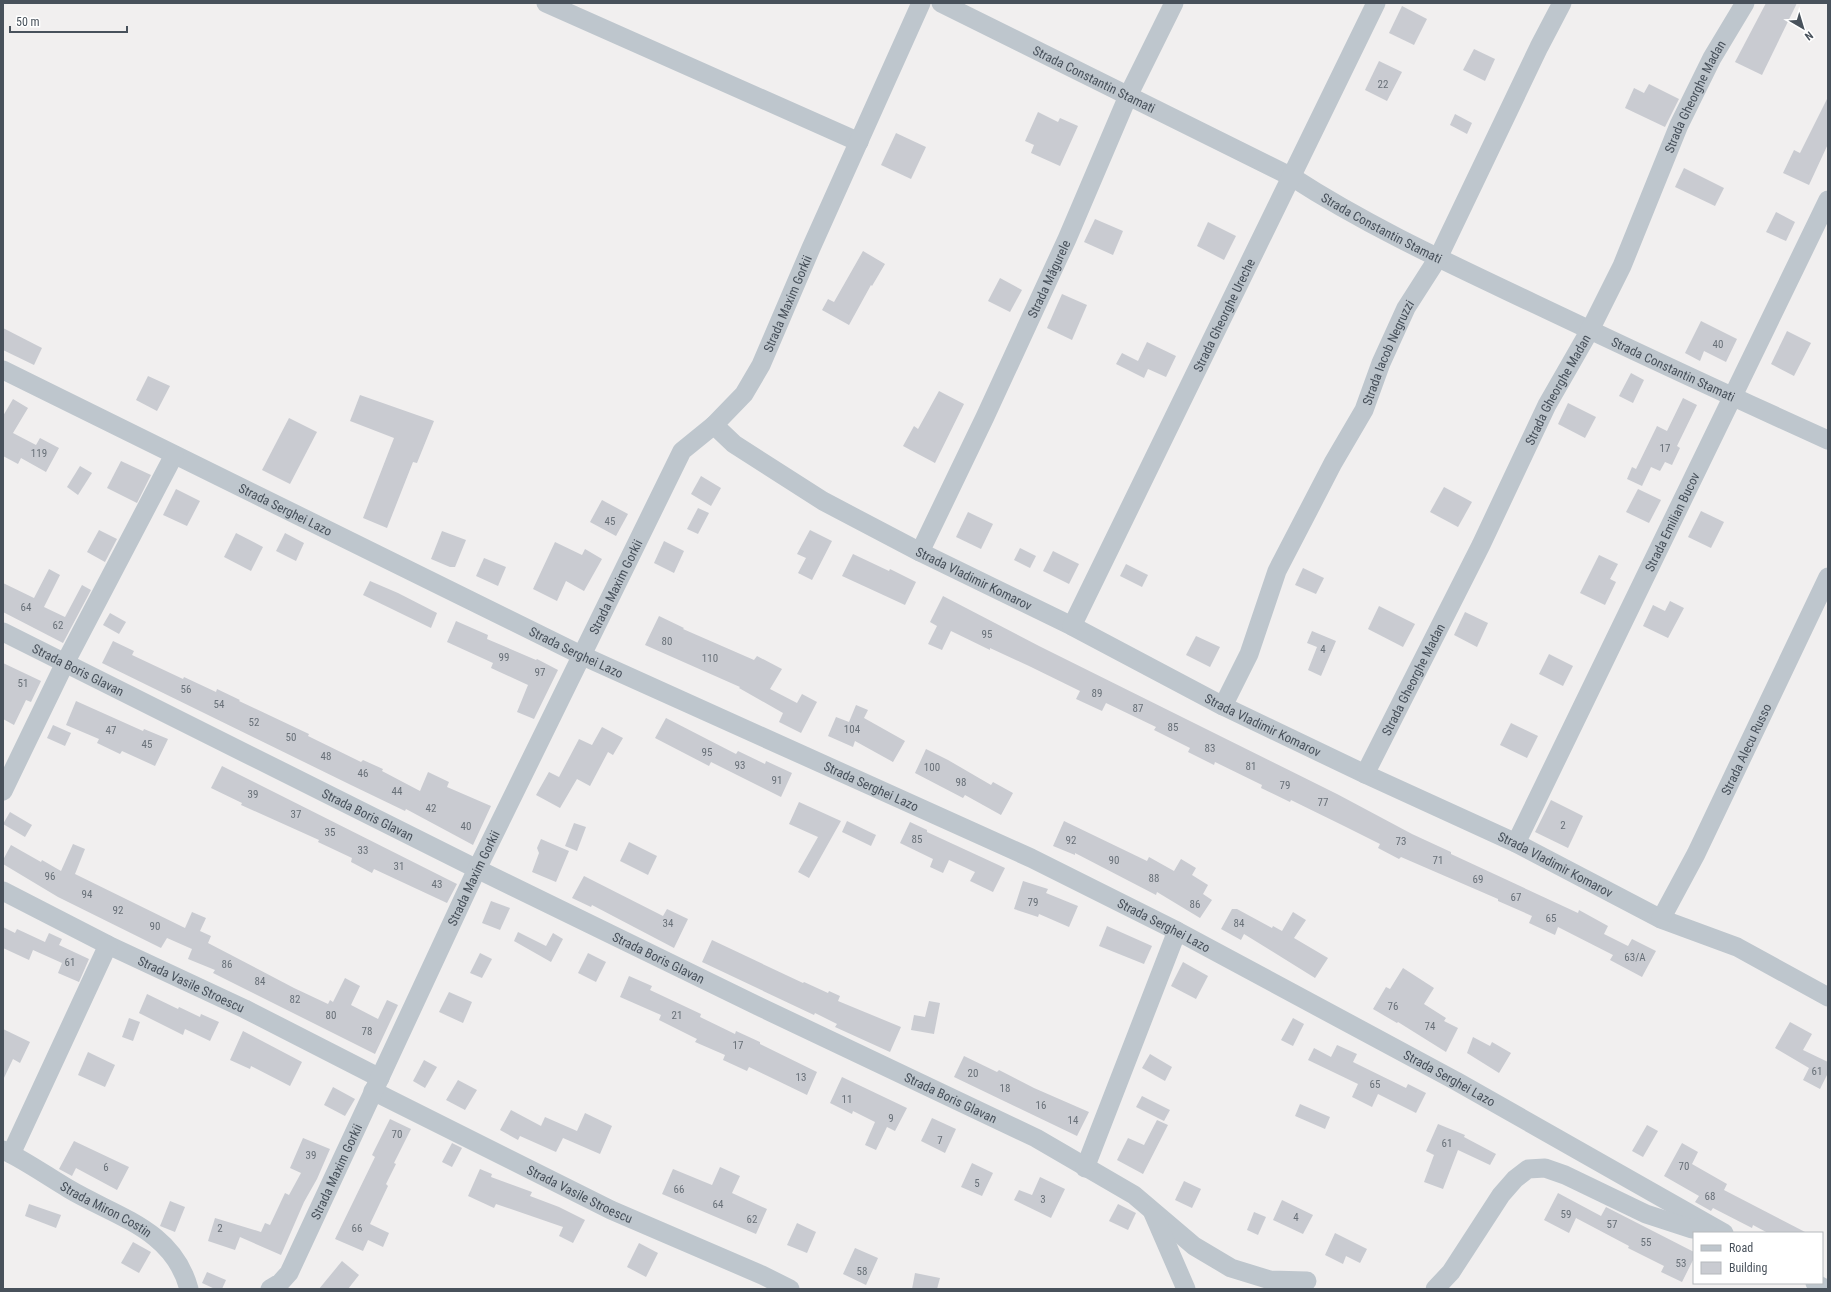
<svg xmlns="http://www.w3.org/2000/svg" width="1831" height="1292" font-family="'Roboto Condensed',sans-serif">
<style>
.building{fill:#c9cbd1}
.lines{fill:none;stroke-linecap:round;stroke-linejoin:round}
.minor{stroke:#bec6cd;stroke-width:19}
.labels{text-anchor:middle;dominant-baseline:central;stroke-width:4;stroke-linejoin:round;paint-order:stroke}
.number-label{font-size:11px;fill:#687078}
.street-label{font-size:13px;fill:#48515b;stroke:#fff}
</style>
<rect width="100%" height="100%" fill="#f1efef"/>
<g class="building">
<polygon points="1766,3 1797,3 1762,75 1735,62"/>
<polygon points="1402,6 1427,19 1414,45 1389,33"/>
<polygon points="1474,49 1495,59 1485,81 1463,70"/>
<polygon points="1379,61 1402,72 1387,101 1365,90"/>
<polygon points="1649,84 1679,99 1665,127 1625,108 1634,88 1644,93"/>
<polygon points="1828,97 1828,144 1809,185 1783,173 1794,150 1800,153"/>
<polygon points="1038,112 1058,122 1060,118 1078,126 1060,166 1031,153 1034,145 1025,141"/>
<polygon points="1455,114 1472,123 1467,134 1450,125"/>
<polygon points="896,133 926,147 911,179 881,165"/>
<polygon points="1684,168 1724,188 1715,206 1675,187"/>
<polygon points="1776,212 1795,222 1786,241 1766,232"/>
<polygon points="1095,219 1123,231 1113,255 1084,242"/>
<polygon points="1208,222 1236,236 1224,260 1197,246"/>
<polygon points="863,251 885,264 872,286 871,285 849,325 822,310 828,299 834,302"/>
<polygon points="1000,278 1022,290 1010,312 988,301"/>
<polygon points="1062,294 1087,305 1072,340 1047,328"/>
<polygon points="1701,321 1737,339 1726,362 1704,351 1700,361 1685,353"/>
<polygon points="3,328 42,348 34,365 3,350"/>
<polygon points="1787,331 1811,343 1794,376 1771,364"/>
<polygon points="1147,342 1176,356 1166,377 1148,369 1144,378 1116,364 1122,353 1138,361"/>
<polygon points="1631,373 1644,380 1633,403 1619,396"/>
<polygon points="148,376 170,386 157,411 136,400"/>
<polygon points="939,391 964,404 935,463 903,446 914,426 918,429"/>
<polygon points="360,395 434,421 417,463 413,462 387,528 363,518 394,438 350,421"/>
<polygon points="1683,398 1697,405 1677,446 1680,448 1672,465 1665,462 1660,471 1651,467 1642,486 1627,479 1632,467 1636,469 1657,426 1667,431"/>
<polygon points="13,399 28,408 13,433 36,445 40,438 59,448 46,472 21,458 18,464 3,456 3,416"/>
<polygon points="1568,403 1596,417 1585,438 1558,424"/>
<polygon points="289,418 317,432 290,484 262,470"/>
<polygon points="121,461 151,475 137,503 107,488"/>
<polygon points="80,466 92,473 78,495 67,487"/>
<polygon points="701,476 721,488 711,506 691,494"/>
<polygon points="1444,487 1472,502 1458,527 1430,512"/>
<polygon points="176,489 200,501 187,526 163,515"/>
<polygon points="1638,489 1661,500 1649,523 1626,512"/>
<polygon points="602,500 628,514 616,536 590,522"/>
<polygon points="698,508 709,513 698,534 687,529"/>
<polygon points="1701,511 1724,522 1711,548 1688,537"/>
<polygon points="968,512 993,524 981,549 956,537"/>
<polygon points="99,530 117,539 105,562 87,552"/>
<polygon points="810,530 832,541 812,580 798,573 806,558 797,554"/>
<polygon points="442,531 466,540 455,567 450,567 431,559"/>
<polygon points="236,533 263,547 251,571 224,557"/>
<polygon points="285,533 304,543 296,561 276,551"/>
<polygon points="664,541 684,551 674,573 654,563"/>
<polygon points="555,542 582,555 585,549 602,559 584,591 566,581 557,601 533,589"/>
<polygon points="1020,548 1036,556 1030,568 1014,560"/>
<polygon points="1053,551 1079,564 1069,584 1043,571"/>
<polygon points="853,554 889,571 890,569 916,582 905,605 842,576"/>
<polygon points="1599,555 1618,564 1610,579 1616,582 1605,605 1580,593"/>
<polygon points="484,558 506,567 498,586 476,576"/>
<polygon points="1126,564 1148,575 1142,587 1120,576"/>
<polygon points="1303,568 1324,578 1316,594 1295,585"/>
<polygon points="49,569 60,575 44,607 65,617 82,585 91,590 63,643 3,612 3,583 34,598"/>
<polygon points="370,581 398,593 437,613 431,628 363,595"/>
<polygon points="943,596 1039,646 1337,794 1412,834 1451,852 1451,854 1578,913 1579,910 1608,926 1604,934 1628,946 1632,939 1656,951 1642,977 1610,960 1613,955 1558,927 1555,935 1529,923 1532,916 1498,901 1498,899 1401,857 1399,859 1378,848 1380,844 1344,826 1291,800 1290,802 1261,788 1262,785 1215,762 1214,765 1188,752 1190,748 1154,730 1156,727 1106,703 1102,711 1076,699 1080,691 1029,666 990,648 990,650 951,631 942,650 928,644 937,626 930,622"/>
<polygon points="1670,601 1684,608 1668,638 1643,626 1653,605 1665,611"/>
<polygon points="1379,606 1415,624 1403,647 1368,629"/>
<polygon points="1465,612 1488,623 1477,647 1454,635"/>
<polygon points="110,613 126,622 119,634 103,625"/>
<polygon points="659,616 684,628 683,629 754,660 757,656 782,669 770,689 797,703 802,694 817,702 801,733 779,722 783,713 739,688 740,687 645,645"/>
<polygon points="456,621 488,635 487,639 536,660 537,659 558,670 534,719 517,712 528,685 491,668 493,663 447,642"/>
<polygon points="1312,631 1336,641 1321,676 1308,670 1317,647 1307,643"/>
<polygon points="1196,636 1220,647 1210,667 1186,655"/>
<polygon points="113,641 134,651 132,655 183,679 184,677 216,692 217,689 240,700 239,701 309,734 308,736 361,762 363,760 383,769 382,771 420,791 428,772 449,782 447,787 491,806 473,845 406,809 405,811 351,785 102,663"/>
<polygon points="1549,654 1573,666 1563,686 1539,674"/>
<polygon points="3,663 41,681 31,702 26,700 14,725 3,719"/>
<polygon points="76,701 143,731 144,729 168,739 155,766 122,751 120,754 97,743 99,739 66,725"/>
<polygon points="856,705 868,710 864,718 905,741 893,762 855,741 853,747 828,736 836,717 849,722"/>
<polygon points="666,718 736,754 738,751 765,764 766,761 792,773 781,797 711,762 709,766 655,738"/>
<polygon points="1511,723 1538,736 1527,758 1500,745"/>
<polygon points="53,725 71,733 65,746 47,738"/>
<polygon points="602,727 623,738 613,755 608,752 590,786 577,779 560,808 536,795 549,772 559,777 579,739 592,745"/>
<polygon points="926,749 948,760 991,785 993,782 1013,793 1001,815 965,795 963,798 915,773"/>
<polygon points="222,766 457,884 447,903 374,869 372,873 351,862 352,858 318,842 319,840 241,805 242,803 211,788"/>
<polygon points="1551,800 1583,816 1568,848 1535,832"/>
<polygon points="799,802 841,821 809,878 798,872 818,837 789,824"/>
<polygon points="10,812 32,825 25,837 3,824"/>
<polygon points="847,821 876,835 871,846 842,832"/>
<polygon points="1064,821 1147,861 1149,857 1174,871 1181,859 1196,868 1192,875 1208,885 1203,894 1212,900 1200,918 1157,892 1156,895 1075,853 1075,855 1053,846"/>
<polygon points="910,822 927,830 927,832 1005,868 993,892 970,881 975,872 949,860 943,873 930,867 933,859 900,843"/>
<polygon points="574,823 586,827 577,851 565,846"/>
<polygon points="541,839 569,851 556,882 532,872 539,853 537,848"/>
<polygon points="629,842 657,856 648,875 620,861"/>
<polygon points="73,844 85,849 75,874 185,928 192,912 206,918 200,931 211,936 208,943 294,988 328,1004 330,1000 333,1002 345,978 360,986 351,1005 378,1019 387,1000 398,1005 375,1054 213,973 215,970 188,959 192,949 167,938 161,948 58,897 3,864 3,860 11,845 41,862 42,860 61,871"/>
<polygon points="584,876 663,916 667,909 688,919 674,948 592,905 591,907 572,898"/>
<polygon points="1023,881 1048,889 1046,893 1078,906 1069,927 1039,914 1038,917 1014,909"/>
<polygon points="491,901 510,908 500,930 482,923"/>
<polygon points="1232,909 1237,909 1272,928 1273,926 1282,931 1293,912 1306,920 1294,938 1328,958 1315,978 1244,934 1241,940 1221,929"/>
<polygon points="1107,926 1152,946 1144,964 1099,946"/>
<polygon points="3,927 15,933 17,929 45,942 49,933 62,939 59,945 89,959 79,982 58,973 62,963 33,950 29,960 3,948"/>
<polygon points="518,932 546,946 553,933 563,939 551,962 514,941"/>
<polygon points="712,940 803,983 804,982 828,993 829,991 840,996 838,1001 901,1027 890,1052 835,1027 837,1024 815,1013 814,1015 702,962"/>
<polygon points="480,953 492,959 482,978 470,973"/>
<polygon points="588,953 606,962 596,982 578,973"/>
<polygon points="1183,962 1208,976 1196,999 1171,986"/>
<polygon points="1403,968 1434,988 1424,1004 1446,1018 1444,1021 1458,1028 1446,1052 1398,1022 1397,1023 1373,1009 1386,987 1390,989"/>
<polygon points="629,976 652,986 650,990 701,1014 700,1017 735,1034 736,1031 760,1042 760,1044 817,1072 807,1095 749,1067 747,1071 723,1060 725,1055 695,1042 697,1039 659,1020 661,1015 620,997"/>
<polygon points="449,992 472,1002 463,1023 439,1012"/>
<polygon points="147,994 178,1009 179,1007 200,1017 201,1014 219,1022 210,1041 185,1029 183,1035 139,1013"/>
<polygon points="929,1001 940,1003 934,1034 911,1030 914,1015 925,1017"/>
<polygon points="129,1018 140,1022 133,1041 122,1037"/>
<polygon points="1293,1018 1304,1024 1293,1046 1281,1040"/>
<polygon points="1790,1022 1812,1034 1803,1050 1828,1062 1828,1073 1820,1089 1803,1080 1809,1068 1775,1048"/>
<polygon points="3,1029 30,1042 20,1063 13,1059 3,1080"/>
<polygon points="243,1031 302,1062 290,1086 251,1066 250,1069 230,1060"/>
<polygon points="1473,1037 1490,1046 1492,1042 1511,1053 1499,1073 1467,1053"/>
<polygon points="1337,1045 1357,1054 1353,1062 1406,1088 1408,1084 1426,1093 1416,1113 1378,1094 1372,1107 1352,1097 1358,1084 1308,1060 1314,1048 1331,1057"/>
<polygon points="88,1052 115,1065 105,1087 78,1075"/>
<polygon points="1150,1054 1172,1067 1165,1081 1142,1068"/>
<polygon points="964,1056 997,1072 999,1070 1034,1088 1089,1112 1077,1136 954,1077"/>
<polygon points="424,1060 437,1067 425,1088 413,1081"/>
<polygon points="842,1077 907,1108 895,1131 887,1127 876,1150 865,1145 875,1122 853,1111 852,1114 830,1103"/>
<polygon points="458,1080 477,1090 465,1110 446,1100"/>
<polygon points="333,1087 355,1099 345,1116 324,1105"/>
<polygon points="1142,1096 1170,1110 1164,1121 1136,1107"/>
<polygon points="1300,1104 1330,1117 1325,1129 1295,1116"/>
<polygon points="511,1110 541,1126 545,1117 577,1131 585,1113 612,1126 600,1154 563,1138 556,1152 520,1136 518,1140 500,1130"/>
<polygon points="932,1118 956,1129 945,1153 921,1141"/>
<polygon points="390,1119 411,1129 394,1163 396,1164 386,1184 388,1186 370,1224 389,1233 383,1247 368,1240 363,1251 335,1239 375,1157 372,1155"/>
<polygon points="1157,1120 1168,1125 1143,1174 1117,1160 1128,1138 1144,1145"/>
<polygon points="1438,1124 1465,1135 1464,1137 1496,1154 1490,1165 1458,1150 1443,1189 1424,1182 1434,1155 1426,1151"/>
<polygon points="1647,1125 1658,1131 1643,1157 1632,1151"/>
<polygon points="303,1138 330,1149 317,1179 304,1202 281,1255 240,1237 235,1250 208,1241 215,1218 261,1232 265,1223 270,1225 285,1193 289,1195 301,1173 290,1168"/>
<polygon points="74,1141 129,1167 117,1190 76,1168 72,1176 59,1169"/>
<polygon points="452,1143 462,1148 452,1167 442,1162"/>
<polygon points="1682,1143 1698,1152 1692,1164 1727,1184 1724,1190 1807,1233 1768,1233 1753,1225 1752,1228 1713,1208 1711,1211 1695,1202 1699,1196 1664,1176"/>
<polygon points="972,1163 993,1173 982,1196 961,1187"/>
<polygon points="720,1167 740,1176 732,1193 767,1209 756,1234 662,1194 673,1169 712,1185"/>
<polygon points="480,1169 492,1174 491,1177 532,1192 530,1196 559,1207 585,1220 573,1243 559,1236 563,1227 496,1204 494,1208 468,1196"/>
<polygon points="1040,1177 1065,1189 1051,1218 1014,1200 1019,1190 1032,1195"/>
<polygon points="1184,1181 1201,1189 1192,1208 1175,1200"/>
<polygon points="1558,1193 1601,1216 1606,1207 1694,1252 1694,1258 1682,1282 1661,1272 1664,1266 1628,1248 1629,1246 1576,1218 1569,1233 1544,1220"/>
<polygon points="1282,1200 1313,1215 1303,1234 1273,1220"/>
<polygon points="170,1201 185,1207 175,1232 160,1226"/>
<polygon points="29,1204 61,1215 56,1228 25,1216"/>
<polygon points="1118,1204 1136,1213 1128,1230 1109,1221"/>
<polygon points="1254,1212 1266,1217 1258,1235 1247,1230"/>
<polygon points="797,1223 816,1232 807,1253 787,1245"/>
<polygon points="1335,1233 1367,1249 1360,1263 1346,1256 1343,1264 1325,1255"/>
<polygon points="133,1242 151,1252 139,1273 121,1263"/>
<polygon points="639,1243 658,1253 646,1277 627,1267"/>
<polygon points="855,1248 878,1258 866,1285 843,1274"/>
<polygon points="342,1261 359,1275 348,1289 319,1289"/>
<polygon points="207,1272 226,1280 222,1289 215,1289 202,1283"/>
<polygon points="915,1273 940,1278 937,1289 912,1289"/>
</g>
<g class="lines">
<g class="minor">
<polyline points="546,3 859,142"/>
<path id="s1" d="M941,3L1292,177C1369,227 1453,265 1535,304C1632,350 1730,396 1828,440"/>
<path id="s2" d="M3,370L583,656L1031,858L1177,931L1456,1081L1724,1233"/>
<path id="s3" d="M714,425L734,444L823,501L920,552L1072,626L1223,706L1365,774L1516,843L1661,919L1737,947L1828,997"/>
<path id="s4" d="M920,552L985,417L1067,239L1128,96L1174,3"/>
<path id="s5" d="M1072,626L1376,3"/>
<path id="s6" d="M3,632L477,869L758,1006L1036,1138L1134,1195L1194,1246L1231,1268L1270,1280L1307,1281"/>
<path id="s7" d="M1223,706L1249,654L1277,571L1333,463L1364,410L1381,363L1406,308L1438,258L1539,47L1562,3"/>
<path id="s8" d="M1365,774L1481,545L1547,405L1590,330L1622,266L1679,125L1712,58L1745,3"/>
<polyline points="3,791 65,663 174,455"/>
<path id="s9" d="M1516,843L1828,200"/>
<path id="s10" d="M3,891L108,945L245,1009L380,1078"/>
<path id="s11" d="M1661,919L1696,854L1828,577"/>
<path id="s12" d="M373,1091L611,1210L762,1275L790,1289"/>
<path id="s13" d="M3,1150C26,1161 47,1176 69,1189C116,1217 173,1229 189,1289"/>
<polyline points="11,1154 108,945"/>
<polyline points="1085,1168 1177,931"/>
<polyline points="1153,1213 1186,1289"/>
<polyline points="1815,1283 1826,1289"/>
<path id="s14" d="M270,1289L280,1283L289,1273L477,869L682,451L714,425L744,394L761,365L811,248L921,3"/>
<polyline points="1435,1289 1451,1272 1501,1195 1515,1179 1528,1169 1545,1168 1565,1175 1646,1214 1692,1229 1707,1224"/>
</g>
</g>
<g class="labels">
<g class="number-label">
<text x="1383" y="84">22</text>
<text x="1718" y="344">40</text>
<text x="1665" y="448">17</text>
<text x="39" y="453">119</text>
<text x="610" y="521">45</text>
<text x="26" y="607">64</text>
<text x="58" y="625">62</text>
<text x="987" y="634">95</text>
<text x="667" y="641">80</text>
<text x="1323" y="649">4</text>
<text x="504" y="657">99</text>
<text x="710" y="658">110</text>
<text x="540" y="672">97</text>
<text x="23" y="683">51</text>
<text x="186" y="689">56</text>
<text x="1097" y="693">89</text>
<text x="219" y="704">54</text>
<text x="1138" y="708">87</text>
<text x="254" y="722">52</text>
<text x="1173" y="727">85</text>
<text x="852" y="729">104</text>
<text x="111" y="730">47</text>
<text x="291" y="737">50</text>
<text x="147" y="744">45</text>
<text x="1210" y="748">83</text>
<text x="707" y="752">95</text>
<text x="326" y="756">48</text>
<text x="740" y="765">93</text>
<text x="1251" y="766">81</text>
<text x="932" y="767">100</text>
<text x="363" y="773">46</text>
<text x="777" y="780">91</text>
<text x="961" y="782">98</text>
<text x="1285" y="785">79</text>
<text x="397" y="791">44</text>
<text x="253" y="794">39</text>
<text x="1323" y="802">77</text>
<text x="431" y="808">42</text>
<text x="296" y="814">37</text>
<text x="1563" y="825">2</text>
<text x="466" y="826">40</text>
<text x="330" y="832">35</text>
<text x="917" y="839">85</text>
<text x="1071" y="840">92</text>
<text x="1401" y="841">73</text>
<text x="363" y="850">33</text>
<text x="1114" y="860">90</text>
<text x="1438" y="860">71</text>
<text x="399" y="866">31</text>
<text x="50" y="876">96</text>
<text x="1154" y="878">88</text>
<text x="1478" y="879">69</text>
<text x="437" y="884">43</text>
<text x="87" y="894">94</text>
<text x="1516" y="897">67</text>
<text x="1033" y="902">79</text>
<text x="1195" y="904">86</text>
<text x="118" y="910">92</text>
<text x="1551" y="918">65</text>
<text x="668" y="923">34</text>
<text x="1239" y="923">84</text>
<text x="155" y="926">90</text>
<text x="1635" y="957">63/A</text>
<text x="70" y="962">61</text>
<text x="227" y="964">86</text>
<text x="260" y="981">84</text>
<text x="295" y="999">82</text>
<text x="1393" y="1006">76</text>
<text x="331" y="1015">80</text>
<text x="677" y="1015">21</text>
<text x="1430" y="1026">74</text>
<text x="367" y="1031">78</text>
<text x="738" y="1045">17</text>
<text x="1817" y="1071">61</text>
<text x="973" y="1073">20</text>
<text x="801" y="1077">13</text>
<text x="1375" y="1084">65</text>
<text x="1005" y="1088">18</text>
<text x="847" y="1099">11</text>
<text x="1041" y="1105">16</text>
<text x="891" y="1118">9</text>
<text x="1073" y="1120">14</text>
<text x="397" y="1134">70</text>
<text x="940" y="1140">7</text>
<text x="1447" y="1143">61</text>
<text x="311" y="1155">39</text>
<text x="1684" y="1166">70</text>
<text x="106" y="1167">6</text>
<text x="977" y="1183">5</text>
<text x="679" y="1189">66</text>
<text x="1710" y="1196">68</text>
<text x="1043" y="1199">3</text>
<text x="718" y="1204">64</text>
<text x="1566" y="1214">59</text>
<text x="1296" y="1217">4</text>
<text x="752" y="1219">62</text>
<text x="1612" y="1224">57</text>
<text x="220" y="1228">2</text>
<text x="357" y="1228">66</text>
<text x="1646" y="1242">55</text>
<text x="1681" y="1263">53</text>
<text x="862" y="1271">58</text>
</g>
<g class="street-label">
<text stroke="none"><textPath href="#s1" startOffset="171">Strada Constantin Stamati</textPath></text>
<text stroke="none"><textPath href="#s8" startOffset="754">Strada Gheorghe Madan</textPath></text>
<text stroke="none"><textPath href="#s1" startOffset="495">Strada Constantin Stamati</textPath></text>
<text stroke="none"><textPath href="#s4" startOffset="302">Strada Măgurele</textPath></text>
<text stroke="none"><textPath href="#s14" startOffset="1121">Strada Maxim Gorkii</textPath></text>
<text stroke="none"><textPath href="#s5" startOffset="346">Strada Gheorghe Ureche</textPath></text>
<text stroke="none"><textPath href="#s7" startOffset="391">Strada Iacob Negruzzi</textPath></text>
<text stroke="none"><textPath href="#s1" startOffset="819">Strada Constantin Stamati</textPath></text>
<text stroke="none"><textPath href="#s8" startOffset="430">Strada Gheorghe Madan</textPath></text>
<text stroke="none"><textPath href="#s2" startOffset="315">Strada Serghei Lazo</textPath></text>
<text stroke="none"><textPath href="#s9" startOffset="357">Strada Emilian Bucov</textPath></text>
<text stroke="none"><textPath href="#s3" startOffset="303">Strada Vladimir Komarov</textPath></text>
<text stroke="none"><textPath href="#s14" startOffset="785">Strada Maxim Gorkii</textPath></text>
<text stroke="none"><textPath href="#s2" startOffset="639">Strada Serghei Lazo</textPath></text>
<text stroke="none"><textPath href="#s6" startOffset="84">Strada Boris Glavan</textPath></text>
<text stroke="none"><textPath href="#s8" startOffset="106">Strada Gheorghe Madan</textPath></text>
<text stroke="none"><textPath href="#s3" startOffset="627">Strada Vladimir Komarov</textPath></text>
<text stroke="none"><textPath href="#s11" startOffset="190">Strada Alecu Russo</textPath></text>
<text stroke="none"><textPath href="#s2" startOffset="963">Strada Serghei Lazo</textPath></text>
<text stroke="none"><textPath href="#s6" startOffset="408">Strada Boris Glavan</textPath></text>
<text stroke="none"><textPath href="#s3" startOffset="951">Strada Vladimir Komarov</textPath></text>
<text stroke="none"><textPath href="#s14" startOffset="461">Strada Maxim Gorkii</textPath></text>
<text stroke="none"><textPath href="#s2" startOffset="1287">Strada Serghei Lazo</textPath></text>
<text stroke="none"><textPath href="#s6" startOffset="732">Strada Boris Glavan</textPath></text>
<text stroke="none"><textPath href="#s10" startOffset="210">Strada Vasile Stroescu</textPath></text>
<text stroke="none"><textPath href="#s2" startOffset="1611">Strada Serghei Lazo</textPath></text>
<text stroke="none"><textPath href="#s6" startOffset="1056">Strada Boris Glavan</textPath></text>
<text stroke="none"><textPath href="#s14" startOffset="137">Strada Maxim Gorkii</textPath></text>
<text stroke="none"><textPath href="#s12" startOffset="231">Strada Vasile Stroescu</textPath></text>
<text stroke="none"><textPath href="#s13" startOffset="119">Strada Miron Costin</textPath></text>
</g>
</g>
<rect width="1831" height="1292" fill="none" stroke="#48515b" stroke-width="8"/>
<rect x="1693" y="1232" width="130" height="52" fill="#ffffff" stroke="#b6b9bd"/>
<rect x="1701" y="1245" width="20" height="6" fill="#bec6cd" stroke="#b6b9bd"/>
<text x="1729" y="1252" font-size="12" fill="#48515b">Road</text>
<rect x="1701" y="1262" width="20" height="12" fill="#c9cbd1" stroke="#b6b9bd"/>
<text x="1729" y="1272" font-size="12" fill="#48515b">Building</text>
<g transform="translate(1803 28) rotate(142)" stroke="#ffffff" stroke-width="3" paint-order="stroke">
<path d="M0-3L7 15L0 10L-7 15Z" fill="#48515b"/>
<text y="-6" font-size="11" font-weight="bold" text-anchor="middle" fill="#48515b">N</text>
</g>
<path d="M10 26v6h117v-6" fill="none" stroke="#48515b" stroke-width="2"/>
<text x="16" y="26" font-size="12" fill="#48515b" stroke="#ffffff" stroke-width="3" paint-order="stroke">50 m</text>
</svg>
